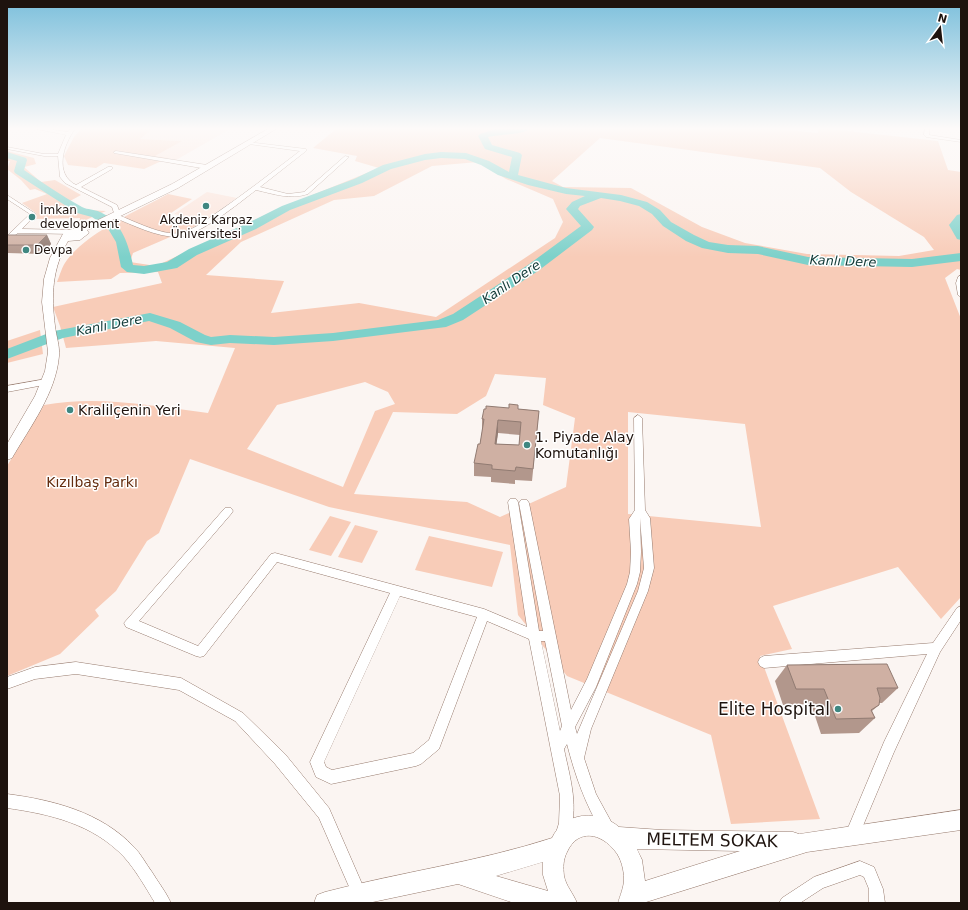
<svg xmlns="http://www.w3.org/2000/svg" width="968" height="910" font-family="'DejaVu Sans',sans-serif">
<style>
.built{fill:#fbe3d9}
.green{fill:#f8ccb8;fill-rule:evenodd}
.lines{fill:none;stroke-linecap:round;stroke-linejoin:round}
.river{fill:#7dd1ca;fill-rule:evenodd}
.minor-casing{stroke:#977b6e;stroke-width:1}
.secondary-casing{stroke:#977b6e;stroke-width:1}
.minor{fill:#fff;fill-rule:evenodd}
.secondary{fill:#fff;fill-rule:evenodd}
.wall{fill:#b2978c;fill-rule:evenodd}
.shaded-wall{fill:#917b72}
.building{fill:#cfb0a3;stroke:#917b72;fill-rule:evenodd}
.poi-dot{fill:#3f8781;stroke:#fff;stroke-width:1.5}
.labels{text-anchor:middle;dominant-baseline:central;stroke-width:3;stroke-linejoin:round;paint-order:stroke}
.far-poi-label{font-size:12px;fill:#1e130e;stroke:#fff;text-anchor:start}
.far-water-label{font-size:13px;font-style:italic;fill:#113a37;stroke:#fff}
.poi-label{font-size:14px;fill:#1e130e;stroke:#fff;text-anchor:start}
.park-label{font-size:14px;fill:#642c0e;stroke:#fff}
.near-poi-label{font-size:17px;fill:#1e130e;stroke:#fff;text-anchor:end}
.near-street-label{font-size:17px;fill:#1e130e;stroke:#fff}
</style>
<rect width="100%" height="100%" fill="#fbf5f2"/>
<g class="built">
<polygon points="152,129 230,129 176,160 154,156 181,141 139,139"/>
<polygon points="207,192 237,198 205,220 174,214"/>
</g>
<g class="green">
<polygon points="81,129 152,129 140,139 182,141 155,156 168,158 144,169 104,163 96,168 68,165 64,156 74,137"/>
<path d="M336,129H775L818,133V129H830L938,141L948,170L961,172V270L957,269L945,278L961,319V597L941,619L898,567L773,606L792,649L760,656L820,819L731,824L711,735L567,676L518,615L510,545L329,507L190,459L159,533L147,541L116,591L95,610L99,616L60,654L7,676V466L44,405C98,395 153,406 208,413L235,348L156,341L66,348L60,326L53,307L162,283L158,272L120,273L111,279L57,282C60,275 62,266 67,260C88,232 137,211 168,194L192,199L165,217L198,225L133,253L130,262L156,266L278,209L379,168L355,161L357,156L313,148ZM600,138L820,168L851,192L924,237L934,250L899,256L807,254L745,243L702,227L631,188L563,187L552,181ZM478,162L506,179L553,199L563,222L555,238L436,317L359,303L271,313L284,281L206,275L241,242L334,200L374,196L432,166ZM495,374L546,378L543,405L575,418L566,487L500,517L467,502L354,494L393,412L457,414L486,396ZM365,382L388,392L395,404L375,411L343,487L247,449L277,405ZM628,412L745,424L761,527L628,514Z"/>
<polygon points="7,151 34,158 36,164 24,167 41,182 55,180 81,195 70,201 86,210 106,211 79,223 80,218 35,219 36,213 22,203 47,194 35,189 30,190 21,180 7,169 10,161 7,161"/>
<polygon points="40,330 43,354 7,363 7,341"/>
<polygon points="330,516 351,522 331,556 309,550"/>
<polygon points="355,525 378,531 362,563 338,557"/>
<polygon points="429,536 503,552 492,587 415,570"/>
</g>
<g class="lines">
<g class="river">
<path d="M495,129H529C523,135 499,134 488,137L492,145L520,153L522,155L518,175L566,188L621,195L647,202L660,210L671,222L694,235L709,242L728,245L758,246L808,257L912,259L961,253V261L912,267L808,265L758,254L728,253L702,248L686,241L663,226L652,214L639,206L620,201L601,198L580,206L578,209L594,227L592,230L538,271L463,320L446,327L333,341L274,345L230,343L211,345L196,342L170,328L149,321L63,338L7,359V349L54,331L150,313L180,322L205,335L211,337L230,335L274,337L333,333L438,320L453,314L528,265L581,226L566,209L572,202L585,196L566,194L528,185L498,175L481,165L465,159L441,158L425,160L391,169L362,183L290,210L256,229L197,255L177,268L144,274L127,272L121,267L116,242L107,227L92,217L77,213L15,173L14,171L17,161L7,158V152L26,158L27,160L24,170C43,183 62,196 82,207C88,210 94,209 100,212C122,222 128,243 133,265L144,266L167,262L189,249L248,223L282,206L354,179L383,165L425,154L441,152L466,153L489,161L509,172L512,157L485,149L478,136L480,134Z"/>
<polygon points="961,214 961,240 957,239 949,225 957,215"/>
</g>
<g class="minor-casing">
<g id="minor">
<path d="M37,129H49L68,132L70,129H75C63,145 54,174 76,185L108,167H112V169L81,187L117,205L120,213L118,215C134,221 163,236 179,233C191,231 202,223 212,216C242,196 271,173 300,151L249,144H247V142L306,149V151L260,187L288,194L304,192L345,156L349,157L308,194C290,200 274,194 256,190C239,203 199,236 178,237C156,237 133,225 113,217L112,216L114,213L112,207L65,183L60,177L58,156H44L7,149V147L44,154H58L66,135Z"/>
<polygon points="925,129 929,129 929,135 961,140 961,142 926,137 924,135"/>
<polygon points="116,151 207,165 210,167 207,169 114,153 114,152"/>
<polygon points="7,195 36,214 22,229 72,230 75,232 72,234 18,233 7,241 7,236 30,214 7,199"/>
<polygon points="961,275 961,297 958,295 956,283 958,277"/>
<polygon points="46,379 49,380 50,382 49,384 7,392 7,386"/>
<path d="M638,415L642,418L645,510L650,518L654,568L648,591L591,729L584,758L596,794L614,827L612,832L607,834L602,832C585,804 575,775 567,744L564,749C570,778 580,809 568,838L563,840L558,838L556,833L559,823L560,796L529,639L487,621L439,749L421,764L416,766L331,784L316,777L310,762L390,593L277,562L204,656L200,657L196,656L126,627L124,623L225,508H231L233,511L231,514L139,621L198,646L271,554L275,553L484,609L527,627L508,502L510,499H516L518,502L539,631H543L519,503L521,500H527L529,503L571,710L587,679L627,584L630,572L631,552L629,519L635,510L634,418ZM640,518L644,568L638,591L577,734L575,727L596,687L637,584L640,572L641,552ZM400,596L477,617L429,740L413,753L332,770L326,767L324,762ZM541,641H545L562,726L560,731Z"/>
<polygon points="961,606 961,620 940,652 894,752 857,840 852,842 847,840 845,835 884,742 927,654 764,668 760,666 758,662 760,658 764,656 933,643 957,608"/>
<polygon points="76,662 181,678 243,713 285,754 329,808 366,893 364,898 359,900 354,898 319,818 275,764 235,721 179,690 76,674 35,679 7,689 7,677 35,667"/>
<path d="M7,794C53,800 101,812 134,847C141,854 146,864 152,872C158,882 166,892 171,903H155C146,888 135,869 124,857C93,824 50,814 7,808Z"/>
<polygon points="860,861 874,867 883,889 885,903 869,903 869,889 864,877 860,875 823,888 800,903 779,903 782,898 814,877"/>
</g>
</g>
<g class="secondary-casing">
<g id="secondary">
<path d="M268,129H276L178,188L104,224L87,230L89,233L80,240L68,241C52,269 51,295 55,326C56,336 60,346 59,356C56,393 30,427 12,458L7,460V444L35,396L45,371L48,352L42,302L44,279L50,258L64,232L98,220L172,184Z"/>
<path d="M961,810V830L807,852L643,903H618C620,896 624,887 624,879C624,870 621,858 615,851C601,833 578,828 567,852C563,860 563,867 564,876C566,886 573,893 577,903H514L458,884L368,903H314L317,895L325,892C401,872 478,862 552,838C564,812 598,809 619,827L662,830L793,832L799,834ZM637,849L740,851L645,881L642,860ZM543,862V875L548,891L496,876Z"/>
</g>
</g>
<use href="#minor" class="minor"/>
<use href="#secondary" class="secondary"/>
</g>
<g class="wall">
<polygon points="7,235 47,235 51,244 42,254 7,253"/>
<path d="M518,409L539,411L532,481L515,480V484L491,482V477L474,476V463L480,444L482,432V419ZM498,433L520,435L519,445L496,444Z"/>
<polygon points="787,665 898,688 882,703 879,703 879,705 872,711 875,718 859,733 821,734 811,704 783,705 775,681"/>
</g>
<g class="shaded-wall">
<polygon points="47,235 51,244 42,254 37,245"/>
<polygon points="498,420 498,433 495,456 495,444"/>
</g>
<g class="building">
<polygon points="7,235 47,235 37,245 7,245"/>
<path d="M509,404L518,405V409L539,411L533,469L516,467L515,471L492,469V465L474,463L478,444H480L484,419H482L484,409H486V406L509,408ZM498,420L521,422L519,445L495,444Z"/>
<polygon points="887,664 898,688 877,688 880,698 879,705 871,710 875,718 836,719 824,689 796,689 787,665"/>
</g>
<linearGradient id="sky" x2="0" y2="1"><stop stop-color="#7dc0dc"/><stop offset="0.5" stop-color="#fdfaf9"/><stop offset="1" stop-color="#fdfaf9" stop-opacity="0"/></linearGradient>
<rect width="968" height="257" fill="url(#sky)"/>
<g class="poi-dot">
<circle cx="206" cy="206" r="4"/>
<circle cx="32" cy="217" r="4"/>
<circle cx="26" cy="250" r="4"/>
<circle cx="70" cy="410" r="4"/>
<circle cx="527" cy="445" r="4"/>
<circle cx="838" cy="709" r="4"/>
</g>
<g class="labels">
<g class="far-poi-label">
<text x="40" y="210">İmkan<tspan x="40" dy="14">development</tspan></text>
<text x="206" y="220" text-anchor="middle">Akdeniz Karpaz<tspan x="206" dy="14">Üniversitesi</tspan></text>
<text x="34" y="250">Devpa</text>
</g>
<g class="far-water-label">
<text transform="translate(843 261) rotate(2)">Kanlı Dere</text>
<text transform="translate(511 282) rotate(-34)">Kanlı Dere</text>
<text transform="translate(109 325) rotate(-11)">Kanlı Dere</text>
</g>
<g class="poi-label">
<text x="78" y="410">Kralilçenin Yeri</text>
<text x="535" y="437">1. Piyade Alay<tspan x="535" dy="16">Komutanlığı</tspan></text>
</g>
<g class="park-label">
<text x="92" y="482">Kızılbaş Parkı</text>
</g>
<g class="near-poi-label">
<text x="830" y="709">Elite Hospital</text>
</g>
<g class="near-street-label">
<text transform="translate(712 840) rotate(1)">MELTEM SOKAK</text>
</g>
</g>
<rect width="968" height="910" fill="none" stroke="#1e130e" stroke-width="16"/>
<g transform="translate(940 28) rotate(15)" stroke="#ffffff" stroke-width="3" paint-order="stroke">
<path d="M0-3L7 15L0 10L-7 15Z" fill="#1e130e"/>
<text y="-6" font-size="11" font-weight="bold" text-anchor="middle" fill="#1e130e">N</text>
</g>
</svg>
